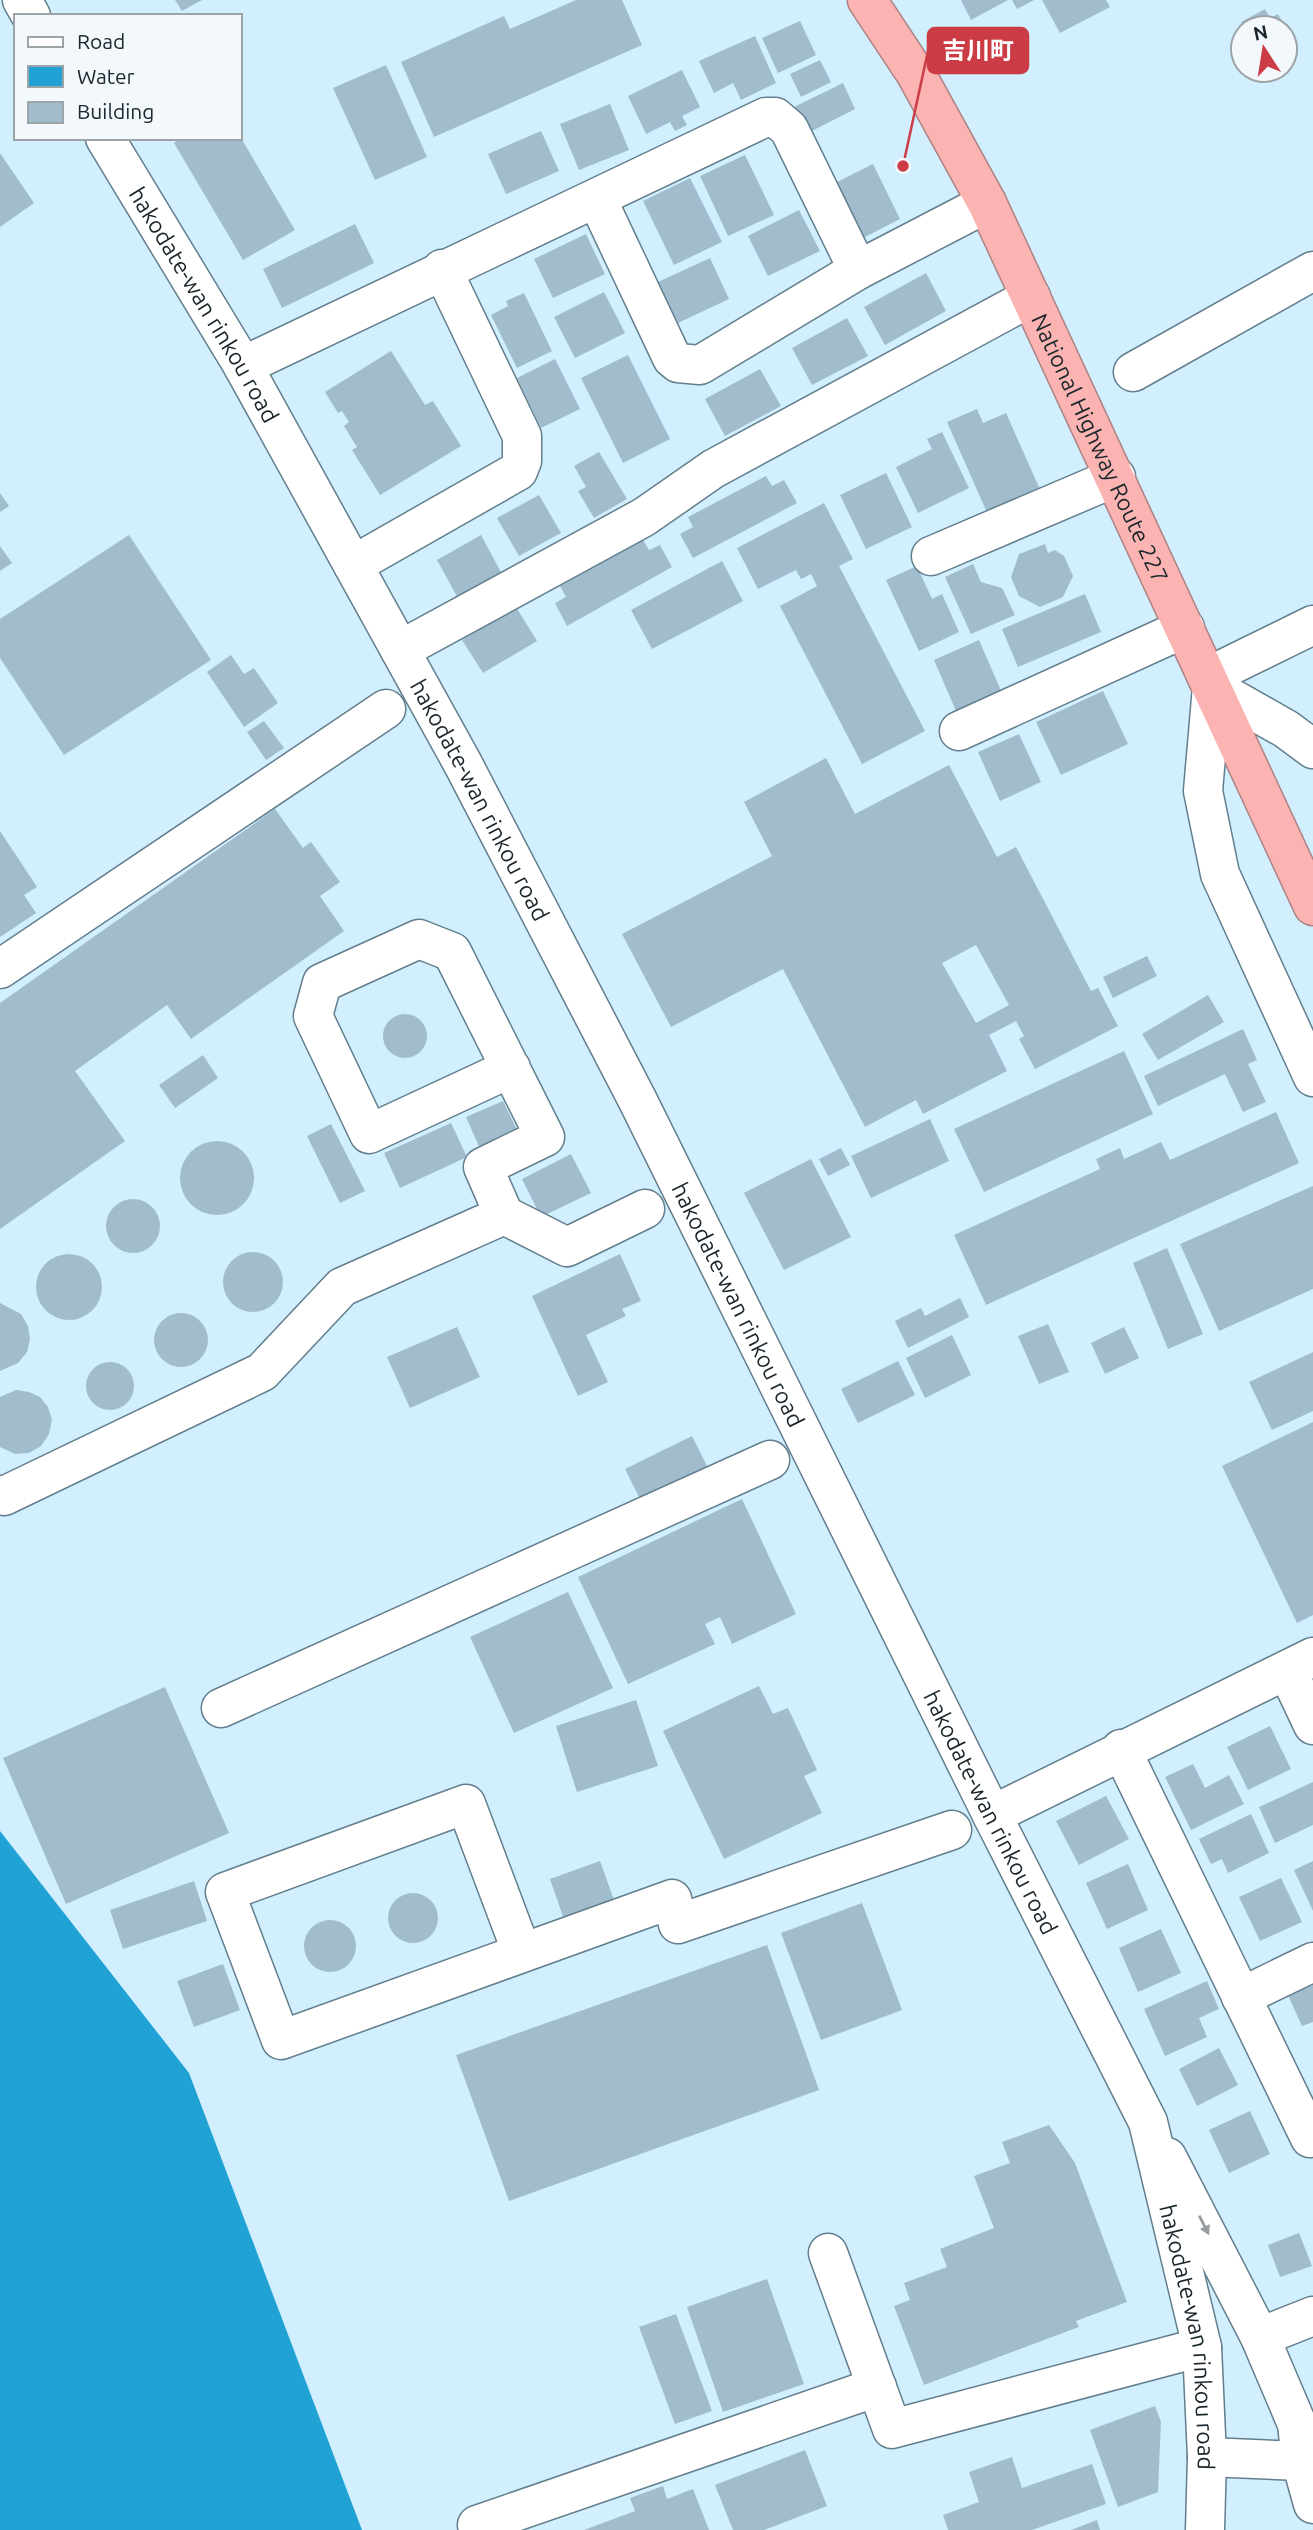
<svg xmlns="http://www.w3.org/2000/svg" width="1313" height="2530" font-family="Ubuntu,'Noto Sans JP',sans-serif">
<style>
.water{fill:#21a2d5}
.building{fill:#a1bdcd;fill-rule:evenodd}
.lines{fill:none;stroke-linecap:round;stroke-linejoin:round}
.minor-casing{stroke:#637e8c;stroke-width:41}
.highway-casing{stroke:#ad8283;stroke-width:41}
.minor{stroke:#fff;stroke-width:38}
.highway{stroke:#fbb4b2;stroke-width:38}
.oneway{fill:#989da0}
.labels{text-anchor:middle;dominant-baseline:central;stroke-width:5;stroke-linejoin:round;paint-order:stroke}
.street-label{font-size:23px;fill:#1b262c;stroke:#f2f8fb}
.leader{fill:none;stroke:#cc3c45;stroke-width:2.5}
.callout-dot{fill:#cc3c45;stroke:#f2f8fb;stroke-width:2.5}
.callout{fill:#cc3c45;stroke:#cc3c45;stroke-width:2.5}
.callout-label{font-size:24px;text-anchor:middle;font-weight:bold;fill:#fff}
</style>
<rect width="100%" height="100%" fill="#d1efff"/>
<polygon class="water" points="0,1831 189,2073 362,2530 0,2530"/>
<g class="building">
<polygon points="175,0 202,0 182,11"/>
<polygon points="576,0 622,0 642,45 434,137 401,62 504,16 510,29"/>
<polygon points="961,0 1008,0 971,20"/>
<polygon points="1012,0 1034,0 1017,9"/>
<polygon points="1042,0 1106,0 1110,7 1060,33"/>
<polygon points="1265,9 1270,18 1278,14 1283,23 1274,28 1244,28 1241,22"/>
<polygon points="800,21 816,55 778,73 762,38"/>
<polygon points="755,36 776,83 741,100 733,83 714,93 699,61"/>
<polygon points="820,60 831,82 801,97 790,74"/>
<polygon points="386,65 427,157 375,180 333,88"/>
<polygon points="682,70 700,107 682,116 687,125 675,131 670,122 646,134 628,96"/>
<polygon points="843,83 855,109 806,134 794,107"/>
<polygon points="610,104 629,150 579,170 560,124"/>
<polygon points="541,131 559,171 506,194 488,154"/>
<polygon points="181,138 241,138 295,230 243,260 174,143"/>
<polygon points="0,153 34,203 0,227"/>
<polygon points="745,155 774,215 728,236 700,176"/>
<polygon points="873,164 900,219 861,239 833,184"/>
<polygon points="690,178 722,242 674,265 643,201"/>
<polygon points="799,210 820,251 768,276 748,236"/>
<polygon points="355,224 374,263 282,308 263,269"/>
<polygon points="586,234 605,274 553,298 534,259"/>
<polygon points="710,258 729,299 678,323 658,282"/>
<polygon points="926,273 946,311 885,345 864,307"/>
<polygon points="604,292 625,333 575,358 554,317"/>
<polygon points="524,293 552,351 517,368 491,315 508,306 506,301"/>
<polygon points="847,318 868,356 812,385 792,348"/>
<polygon points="391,351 425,405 433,401 461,446 380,495 352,450 357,447 344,426 349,422 342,411 338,413 325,392"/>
<polygon points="628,355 670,439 623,463 581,378"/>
<polygon points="555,359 580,409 541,428 517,378"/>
<polygon points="760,369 781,406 725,436 705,399"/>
<polygon points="977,409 983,423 1006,413 1042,494 989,517 947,422"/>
<polygon points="942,432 969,488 918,513 896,467 932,449 927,439"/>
<polygon points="599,452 627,499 594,518 578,491 586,487 574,466"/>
<polygon points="886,473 912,527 866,549 840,495"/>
<polygon points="766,476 772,486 784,480 797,503 693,558 680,534 693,527 688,517"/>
<polygon points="0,493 9,506 0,512"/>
<polygon points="539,495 561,533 519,556 497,518"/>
<polygon points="824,503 853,559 839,566 925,731 862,764 780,606 817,586 811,574 801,579 796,570 758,589 737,548"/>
<polygon points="129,535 211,660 64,755 0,658 0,619"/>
<polygon points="481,535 503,576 459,600 437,560"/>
<polygon points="643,540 649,550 660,545 672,567 567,626 555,603 566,597 560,586"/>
<polygon points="1045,544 1048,553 1055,550 1064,556 1073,576 1063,597 1040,607 1019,596 1011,577 1019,554"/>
<polygon points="0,546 12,563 0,571"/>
<polygon points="722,561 743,601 652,649 631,610"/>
<polygon points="973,564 981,582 1002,588 1015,615 971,634 945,577"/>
<polygon points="917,566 932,599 942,594 959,632 919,651 886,580"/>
<polygon points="1085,594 1101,632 1018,667 1002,629"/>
<polygon points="516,607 537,641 483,673 462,640"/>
<polygon points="979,640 1002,693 956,711 934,660"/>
<polygon points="231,655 244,674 254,668 278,703 244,727 207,672"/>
<polygon points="1103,691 1128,744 1061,775 1036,722"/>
<polygon points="264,721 284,748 266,760 247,732"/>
<polygon points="1019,734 1041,782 1000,801 978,752"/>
<path d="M826,758L855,814L949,765L997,857L1016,847L1091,991L1098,988L1118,1026L1035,1069L1019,1039L1024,1036L1016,1021L989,1035L1007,1071L923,1114L916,1100L865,1127L783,969L671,1027L622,934L772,856L744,802ZM976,945L1009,1005L976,1023L942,963Z"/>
<polygon points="275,809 303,848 311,842 340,882 320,896 344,931 191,1039 167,1005 75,1071 125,1141 0,1229 0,1003"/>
<polygon points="0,831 37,887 24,895 36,913 0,937"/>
<polygon points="1147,956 1157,976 1113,998 1103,977"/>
<polygon points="1208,995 1224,1022 1158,1060 1142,1034"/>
<circle cx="405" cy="1036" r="22"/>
<polygon points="1243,1029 1257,1060 1248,1064 1266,1102 1243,1112 1225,1074 1158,1106 1144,1076"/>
<polygon points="1124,1051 1153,1114 984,1192 954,1129"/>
<polygon points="203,1055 218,1078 175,1108 159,1085"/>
<polygon points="503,1101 519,1134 481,1151 466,1117"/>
<polygon points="1276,1112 1299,1163 986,1305 954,1235 1100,1169 1096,1159 1120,1148 1124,1159 1161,1142 1170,1160"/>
<polygon points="930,1119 949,1161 871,1198 851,1156"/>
<polygon points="451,1123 467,1157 400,1188 384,1153"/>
<polygon points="331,1124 365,1191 340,1203 307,1136"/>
<circle cx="217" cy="1178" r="37"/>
<polygon points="841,1148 850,1165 828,1176 819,1159"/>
<polygon points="571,1154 591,1193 541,1217 522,1179"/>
<polygon points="811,1159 851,1237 784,1270 744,1193"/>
<polygon points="1313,1186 1313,1289 1219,1331 1180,1244"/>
<circle cx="133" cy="1226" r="27"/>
<polygon points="1167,1248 1203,1334 1168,1349 1133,1263"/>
<circle cx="253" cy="1282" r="30"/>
<polygon points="620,1254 641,1301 622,1309 626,1316 586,1335 608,1382 578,1396 532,1296"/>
<circle cx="69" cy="1287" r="33"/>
<polygon points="960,1298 969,1317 908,1348 895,1321 921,1308 925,1316"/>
<polygon points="0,1303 21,1314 28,1326 30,1339 27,1352 18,1363 0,1371"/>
<circle cx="181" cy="1340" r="27"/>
<polygon points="1048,1324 1069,1372 1039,1384 1018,1336"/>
<polygon points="457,1327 480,1377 410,1408 387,1357"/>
<polygon points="1124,1327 1139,1358 1105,1374 1091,1343"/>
<polygon points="952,1335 971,1375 925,1398 906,1358"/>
<polygon points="1313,1352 1313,1411 1272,1430 1249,1382"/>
<polygon points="898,1361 915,1395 858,1423 841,1389"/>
<circle cx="110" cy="1386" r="24"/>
<polygon points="16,1390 29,1392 40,1397 48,1407 52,1420 49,1434 41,1446 29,1453 15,1454 0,1447 0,1397"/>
<polygon points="1313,1422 1313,1615 1297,1623 1222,1466"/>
<polygon points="692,1436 708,1468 641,1501 625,1469"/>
<polygon points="742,1499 796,1614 732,1644 720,1617 705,1624 715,1644 628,1684 578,1577"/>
<polygon points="568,1592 613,1688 514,1733 470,1637"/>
<polygon points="759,1686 773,1714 788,1708 817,1770 804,1776 822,1813 724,1859 663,1731"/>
<polygon points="165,1687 229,1833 66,1904 3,1758"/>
<polygon points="636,1700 658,1766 577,1792 556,1726"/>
<polygon points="1270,1726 1291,1769 1248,1790 1227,1747"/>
<polygon points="1193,1764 1205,1788 1229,1775 1244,1804 1191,1830 1165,1777"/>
<polygon points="1313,1782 1313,1825 1275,1843 1259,1807"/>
<polygon points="1106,1796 1129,1839 1079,1865 1056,1821"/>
<polygon points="1251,1814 1269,1853 1228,1873 1222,1859 1211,1864 1199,1839"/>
<polygon points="600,1861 615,1903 565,1922 550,1879"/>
<polygon points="1313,1861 1313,1911 1294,1870"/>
<polygon points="1128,1864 1148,1910 1107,1929 1086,1883"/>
<polygon points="1281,1878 1302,1922 1260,1941 1239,1897"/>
<polygon points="194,1881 207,1921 123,1949 110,1910"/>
<circle cx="413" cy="1918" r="25"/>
<polygon points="862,1903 902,2010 821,2040 781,1933"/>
<circle cx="330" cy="1946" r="26"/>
<polygon points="1161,1929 1181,1973 1138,1992 1119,1948"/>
<polygon points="767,1945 819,2090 509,2201 456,2055"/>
<polygon points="223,1964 240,2010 194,2027 177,1981"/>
<polygon points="1207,1981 1219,2009 1199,2018 1207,2037 1165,2056 1144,2009"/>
<polygon points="1313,1981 1313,2022 1302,2026 1287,1993"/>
<polygon points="1219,2048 1238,2085 1197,2106 1179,2069"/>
<polygon points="1250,2111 1270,2154 1229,2173 1209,2130"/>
<polygon points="1049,2125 1075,2163 1127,2302 1076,2321 1079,2327 924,2385 894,2306 910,2300 904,2283 947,2267 940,2249 994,2228 974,2176 1010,2163 1002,2142"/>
<polygon points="1299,2233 1312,2266 1280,2277 1268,2245"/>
<polygon points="767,2279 804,2384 723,2412 687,2307"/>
<polygon points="676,2314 712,2411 675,2424 639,2327"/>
<polygon points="1155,2406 1161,2422 1158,2492 1118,2507 1090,2430"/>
<polygon points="805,2450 827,2506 764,2530 733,2530 715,2485"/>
<polygon points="1012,2457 1022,2488 1092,2464 1106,2504 1032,2530 948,2530 943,2515 979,2502 969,2472"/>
<polygon points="663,2486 667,2499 693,2489 709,2530 584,2530 635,2511 630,2498"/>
<polygon points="1097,2520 1100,2530 1071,2530"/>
</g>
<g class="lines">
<g class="minor-casing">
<g id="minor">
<polyline points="22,0 31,16"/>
<path id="s1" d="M105,138L243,366L463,764L637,1099L992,1815L1148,2122L1202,2347L1207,2457L1205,2530"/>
<polyline points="597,199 672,358 678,363 700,365 858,270 987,203"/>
<polyline points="243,366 766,117 775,117 789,129 858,270"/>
<polyline points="1133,372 1313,271"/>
<polyline points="931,556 1116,477"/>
<polyline points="353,565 518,471 522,461 522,436 442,269"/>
<polyline points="400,650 644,517 713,469 1031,297"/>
<polyline points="1207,677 1313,625"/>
<polyline points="959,731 1185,628"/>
<polyline points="1313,749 1286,729 1212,687 1203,791 1220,874 1313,1077"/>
<polyline points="0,969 386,709"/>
<polyline points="511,1068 369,1134 313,1016 322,983 419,939 452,952 545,1137 483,1167 504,1215 567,1247 645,1209"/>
<polyline points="0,1495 4,1496 262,1372 342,1287 504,1215"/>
<polyline points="1287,1670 1313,1725"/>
<polyline points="221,1708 770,1460"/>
<polyline points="1121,1749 1310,2138 1313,2137"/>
<polyline points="992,1815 1313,1657"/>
<polyline points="522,1953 466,1804 225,1892 281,2040 672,1899 678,1924 952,1830"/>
<polyline points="1241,1997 1313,1962"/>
<polyline points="1167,2157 1260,2337 1297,2424 1301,2461"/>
<polyline points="828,2253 892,2429 1202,2347"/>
<polyline points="1260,2337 1313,2316"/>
<polyline points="1207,2457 1301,2461 1313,2504"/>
<polyline points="477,2525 877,2387"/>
</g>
</g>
<g class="highway-casing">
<g id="highway">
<path id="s2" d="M867,0L916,74L987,203L1313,906"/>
</g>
</g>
<use href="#minor" class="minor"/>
<use href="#highway" class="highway"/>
</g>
<defs><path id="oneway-solid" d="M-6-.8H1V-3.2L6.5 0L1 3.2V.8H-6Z" transform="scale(1.75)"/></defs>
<use class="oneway" href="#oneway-solid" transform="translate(1204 2225) rotate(63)"/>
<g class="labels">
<g class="street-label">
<text stroke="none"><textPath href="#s1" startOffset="194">hakodate-wan rinkou road</textPath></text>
<text stroke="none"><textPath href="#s2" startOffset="506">National Highway Route 227</textPath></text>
<text stroke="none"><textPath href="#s1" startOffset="761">hakodate-wan rinkou road</textPath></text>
<text stroke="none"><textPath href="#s1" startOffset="1328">hakodate-wan rinkou road</textPath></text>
<text stroke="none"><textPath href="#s1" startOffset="1895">hakodate-wan rinkou road</textPath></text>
<text stroke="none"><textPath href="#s1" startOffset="2462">hakodate-wan rinkou road</textPath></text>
</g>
</g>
<path class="leader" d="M903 166L928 51"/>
<circle class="callout-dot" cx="903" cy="166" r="7"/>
<rect class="callout" x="928" y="28" width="100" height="45" rx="7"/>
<g class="callout-label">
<text x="978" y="59">吉川町</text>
</g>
<rect x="14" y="14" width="228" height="126" fill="#f2f8fb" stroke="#9ca4a8" stroke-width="2"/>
<rect x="28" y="37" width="35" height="10" fill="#ffffff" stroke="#9ca4a8" stroke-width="2"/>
<text x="77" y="49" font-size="21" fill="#1b262c">Road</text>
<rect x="28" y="66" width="35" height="21" fill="#21a2d5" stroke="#9ca4a8" stroke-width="2"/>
<text x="77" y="84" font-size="21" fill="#1b262c">Water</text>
<rect x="28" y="102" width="35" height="21" fill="#a1bdcd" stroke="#9ca4a8" stroke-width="2"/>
<text x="77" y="119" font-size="21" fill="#1b262c">Building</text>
<g transform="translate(1264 49) rotate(348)"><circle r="33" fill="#f2f8fb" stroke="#9ca4a8" stroke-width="2"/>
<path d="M0-5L12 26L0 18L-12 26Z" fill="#cc3c45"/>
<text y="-10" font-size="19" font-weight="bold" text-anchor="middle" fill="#1b262c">N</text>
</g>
</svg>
